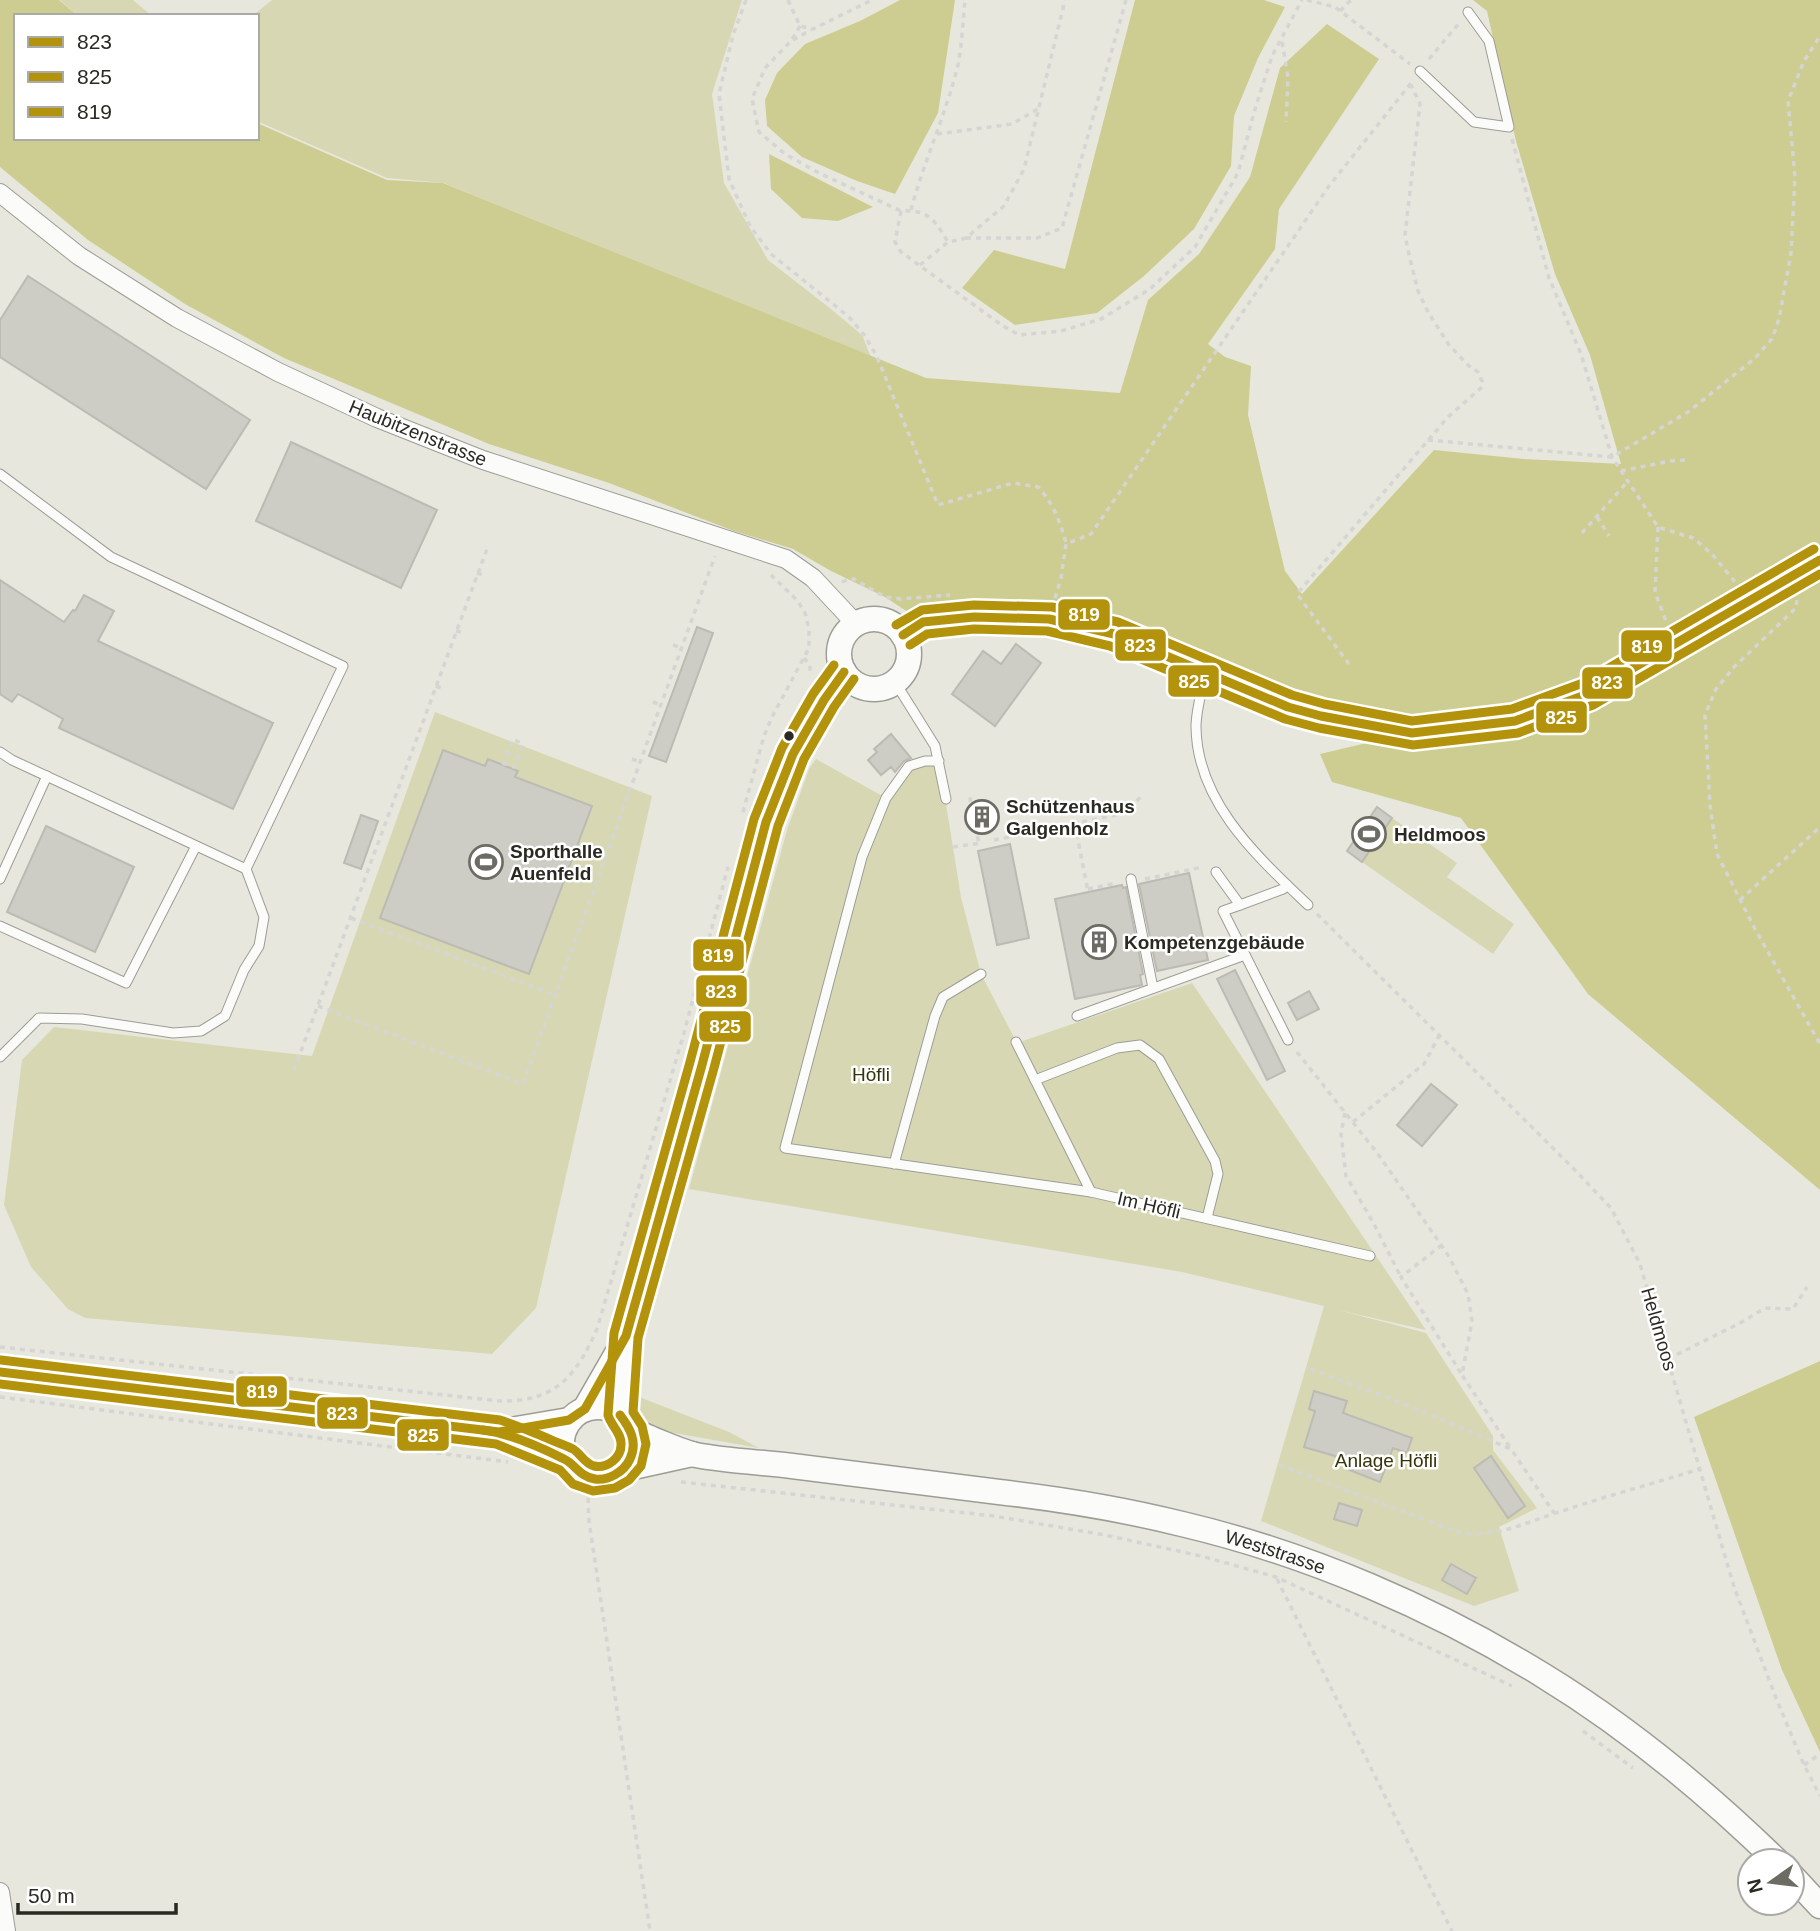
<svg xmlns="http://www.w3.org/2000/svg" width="1820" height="1931" font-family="Helvetica,sans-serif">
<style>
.green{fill:#d7d8b3}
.forest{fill:#cdcd91}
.building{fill:#cdcdc5;stroke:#bbbbb4;stroke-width:2}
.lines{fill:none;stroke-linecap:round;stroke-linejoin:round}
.lane-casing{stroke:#9d9d96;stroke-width:11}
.street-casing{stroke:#9d9d96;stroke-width:20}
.secondary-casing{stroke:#9d9d96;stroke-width:27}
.path{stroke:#d5d5d3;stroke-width:3.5;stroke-dasharray:5 5;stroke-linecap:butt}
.lane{stroke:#fbfbfa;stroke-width:9}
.street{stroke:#fbfbfa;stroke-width:18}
.secondary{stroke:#fbfbfa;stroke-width:24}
.bus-1-casing{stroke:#fff;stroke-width:14}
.bus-2-casing{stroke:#fff;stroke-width:14}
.bus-3-casing{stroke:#fff;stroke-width:14}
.bus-1{stroke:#b4930c;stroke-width:9}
.bus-2{stroke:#b4930c;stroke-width:9}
.bus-3{stroke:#b4930c;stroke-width:9}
.bus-dot{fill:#2a2a23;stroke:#fff;stroke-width:2.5}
.labels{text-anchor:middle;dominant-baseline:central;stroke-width:5;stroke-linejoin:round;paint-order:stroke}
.street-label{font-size:19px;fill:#2a2a23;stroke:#fff}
.poi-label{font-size:19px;font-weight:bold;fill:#2a2a23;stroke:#fff;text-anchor:start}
.park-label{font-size:19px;fill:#353509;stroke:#fff}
.line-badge{stroke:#fff;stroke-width:2.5}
.badge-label{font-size:19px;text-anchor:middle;font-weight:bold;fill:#fff}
</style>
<rect width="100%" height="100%" fill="#e7e7dd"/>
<g class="green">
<polygon points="60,0 133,0 152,16 78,16"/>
<polygon points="272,0 742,0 712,94 724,183 768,260 831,309 862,335 871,357 444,183 387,178 257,121 257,16 252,16"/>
<polygon points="435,712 652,796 536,1308 492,1354 85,1318 68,1309 31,1267 4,1205 22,1060 54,1027 312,1056"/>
<polygon points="816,759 886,798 909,766 939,761 961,897 981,974 1017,1043 1192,983 1426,1330 1338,1310 1426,1333 1493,1436 1493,1450 1537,1508 1499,1527 1519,1591 1474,1606 1261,1521 1324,1306 1182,1272 689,1189 787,830 809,769"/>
<polygon points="1392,818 1457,863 1447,877 1514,924 1493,954 1362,862"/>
<path d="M634,1395L729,1432L759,1448L668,1432C648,1425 638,1416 634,1395Z"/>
</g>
<g class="forest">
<polygon points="0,0 59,0 78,16 16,16 16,138 257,138 257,123 387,180 443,183 926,378 1120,393 1148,300 1199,254 1250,177 1280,68 1327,24 1379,59 1279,209 1275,249 1208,344 1225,357 1251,366 1248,415 1285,571 1302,594 1434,450 1524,459 1621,464 1590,355 1555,274 1516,141 1487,11 1473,0 1820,0 1820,1190 1588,994 1461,818 1332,782 1320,754 1409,733 1321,716 1114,634 923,622 885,597 831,571 793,549 734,531 609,483 489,444 284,358 185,304 88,240 0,167"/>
<polygon points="900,0 955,0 938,113 895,194 857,181 802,157 767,126 765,100 777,73 805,44 860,21"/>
<polygon points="1135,0 1264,0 1285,7 1258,58 1234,116 1231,166 1194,229 1144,276 1097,313 1015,325 962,288 994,250 1065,269"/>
<polygon points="769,154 873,207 838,221 802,218 771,189"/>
<polygon points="1820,1361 1820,1752 1782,1670 1694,1417"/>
</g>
<g class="building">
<polygon points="28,276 250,420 206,489 0,357 0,320"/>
<polygon points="291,442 437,510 401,588 256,521"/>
<polygon points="0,580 64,622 73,610 75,611 84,595 114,611 98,641 273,723 233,809 59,728 63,719 18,694 12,702 0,694"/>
<polygon points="697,627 713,633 666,762 649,756"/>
<polygon points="1016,644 1041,663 995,726 952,694 983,651 1001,664"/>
<polygon points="891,734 911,758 904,761 895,772 891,767 881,775 868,760 877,752 874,749"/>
<polygon points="443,750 485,766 488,759 518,771 515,777 592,806 529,974 380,918"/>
<polygon points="1377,807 1392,818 1362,862 1347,851"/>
<polygon points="361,815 378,821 361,869 344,863"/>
<polygon points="46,826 134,867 95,952 7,912"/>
<polygon points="1010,844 1029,938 997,945 978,851"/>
<polygon points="1189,873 1208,960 1157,971 1139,884"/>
<polygon points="1122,885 1123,888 1126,887 1143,974 1140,975 1142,985 1075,999 1055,899"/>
<polygon points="1235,970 1285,1071 1267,1080 1217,979"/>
<polygon points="1309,991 1319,1009 1297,1020 1288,1003"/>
<polygon points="1431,1084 1457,1105 1422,1146 1397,1125"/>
<polygon points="1314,1391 1347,1401 1343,1413 1412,1438 1407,1453 1393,1448 1380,1482 1349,1470 1352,1461 1304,1447 1315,1411 1309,1409"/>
<polygon points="1491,1456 1525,1506 1508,1518 1474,1468"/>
<polygon points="1339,1503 1362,1510 1357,1526 1334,1519"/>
<polygon points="1451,1564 1476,1578 1467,1594 1442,1580"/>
</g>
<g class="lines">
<g class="lane-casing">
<g id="lane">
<polyline points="1420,71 1474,122 1509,127 1489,41 1468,12"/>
<polyline points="0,474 111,557 343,666 246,869 12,760 0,752"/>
<path d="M1205,674C1202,691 1196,710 1196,727C1197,803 1258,857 1308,905"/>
<polyline points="895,682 935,746 946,799"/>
<polyline points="939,761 925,761 909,766 886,798 862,857 785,1148 1091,1192"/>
<polyline points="1216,872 1240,905 1283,889 1287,885"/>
<polyline points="0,879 47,776"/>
<polyline points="1131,879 1153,988"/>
<polyline points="1240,905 1223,911 1288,1040"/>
<polyline points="0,926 126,983 196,846"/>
<polyline points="1077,1016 1245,955"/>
<polyline points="1016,1042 1091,1192 1370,1256"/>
<polyline points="0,1057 39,1018 82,1019 173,1033 201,1031 225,1016 244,970 259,946 264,917 246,869"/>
<polyline points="1035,1080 1117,1048 1140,1045 1159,1059 1215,1161 1218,1174 1207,1218"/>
<polyline points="894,1164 935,1016 943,997 981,974"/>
</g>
</g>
<g class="street-casing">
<g id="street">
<polyline points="0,193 79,256 177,318 278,372 377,418 483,460 786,559 813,578 856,624"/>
<polyline points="0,1892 6,1931"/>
</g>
</g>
<g class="secondary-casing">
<g id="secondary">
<circle cx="874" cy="654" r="35"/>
<polyline points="903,635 923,622 974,617 1049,619 1114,634 1288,707 1321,716 1412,733 1515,721 1588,694 1820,560"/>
<polyline points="0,1372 499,1432 567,1460"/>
<polyline points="585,1409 623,1343"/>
<polyline points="620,1415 626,1336 702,1065 766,822 793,754 824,700 844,672"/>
<path id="s1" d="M631,1429C647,1474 586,1500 566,1459C554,1435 571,1407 598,1407C621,1407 621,1422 634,1430C643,1436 685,1453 696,1455C727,1461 760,1462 792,1466C861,1475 930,1483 999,1492C1060,1499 1122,1509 1182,1524C1309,1554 1434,1608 1544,1676C1629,1728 1706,1792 1777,1861"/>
<polyline points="499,1432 569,1420"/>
<polyline points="624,1469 692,1454"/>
<polyline points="1792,1876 1820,1906"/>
</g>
</g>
<g class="path">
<path d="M746,0L733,35L719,94L729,179L750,226L771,254L849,317L865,336L877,357L938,505L1013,483L1038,487C1053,503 1060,521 1066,543"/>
<polyline points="788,0 800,26 813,29 872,0"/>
<polyline points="1307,0 1335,7 1410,64"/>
<polyline points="1340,11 1351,0"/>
<path d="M800,26L791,41L765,68L752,99L759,132L785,154L819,173L901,211C929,209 935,221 948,242"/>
<polyline points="793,40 811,30"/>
<polyline points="1282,42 1288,77 1286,122"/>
<polyline points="1429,59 1460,22"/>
<polyline points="937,134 1012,124 1038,109"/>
<polyline points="1512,139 1549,278 1581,354 1612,457 1658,527 1693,538 1712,554 1736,583"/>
<path d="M911,210C924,161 946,114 958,65C962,44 963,21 965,0"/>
<polyline points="901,211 895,242 901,252 1003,326 1019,335 1061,331 1101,319 1150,289 1195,247 1238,173 1255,109 1272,56 1302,0"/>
<polyline points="966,238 1037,238 1062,228 1126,0"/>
<polyline points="920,265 948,242 966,238 1004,206 1024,169 1065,0"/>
<polyline points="1428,440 1612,457 1688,412 1754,359 1772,339 1779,319 1791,253 1795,177 1788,101 1804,61 1820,36"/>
<polyline points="1621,471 1670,461 1686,460"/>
<polyline points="1597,517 1609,536"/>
<polyline points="1658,527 1655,592 1667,624"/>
<polyline points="1582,533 1628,481"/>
<polyline points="477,573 486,576"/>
<polyline points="842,582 849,579 854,579 885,597 900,599 950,595"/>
<polyline points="1055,598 1061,578 1066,544 1091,534 1329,186 1412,82"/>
<polyline points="1797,600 1796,608 1734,667 1716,689 1705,715 1710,805 1717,854 1755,929 1820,1044"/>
<polyline points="456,631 465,633"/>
<polyline points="673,645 682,648"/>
<polyline points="804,658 810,665 810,675"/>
<polyline points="1349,664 1297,594 1448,417 1482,387 1482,381 1478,372 1469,366 1449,345 1428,312 1418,291 1410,259 1405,235 1420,104 1411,85"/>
<polyline points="436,686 444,689"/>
<polyline points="653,702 661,705"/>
<polyline points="632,759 640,762"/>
<polyline points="503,763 514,767 523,744 512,739"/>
<polyline points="503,765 512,741"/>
<polyline points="972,799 970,799 979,843"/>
<polyline points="743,812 764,736 772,717 809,648 809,629 805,613 797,600 771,575"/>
<polyline points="1075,824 1088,892"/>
<polyline points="994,840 1121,814 1141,797"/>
<polyline points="953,847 981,843"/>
<polyline points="1145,879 1203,867"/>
<polyline points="1088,889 1117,883"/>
<polyline points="1740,900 1820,827"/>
<polyline points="1317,914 1573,1168 1611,1208 1640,1264 1734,1587 1776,1698 1804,1765 1820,1796"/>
<polyline points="351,918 555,995"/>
<polyline points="318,1006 523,1084 715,556"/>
<polyline points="1297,1052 1378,1154 1448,1255 1468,1294 1472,1321 1462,1375 1511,1449"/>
<polyline points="294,1070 487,549"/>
<polyline points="1345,1113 1341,1134 1346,1176 1374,1224 1401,1277"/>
<polyline points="1353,1122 1424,1064 1439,1036"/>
<polyline points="1442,1245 1401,1277 1462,1375"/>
<path d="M0,1347L500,1401C556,1402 576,1376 597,1329L684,1033L728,867"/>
<polyline points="1668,1359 1742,1322 1765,1308 1793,1309 1807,1287"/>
<polyline points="1310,1369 1402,1403 1511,1449 1554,1513"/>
<polyline points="0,1397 508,1462"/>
<path d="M1279,1465L1458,1532C1497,1539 1526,1522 1562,1511C1607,1496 1654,1483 1700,1469"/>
<polyline points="681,1482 994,1516 1105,1535 1201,1556 1276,1577 1512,1686"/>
<polyline points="588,1498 589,1521 650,1931"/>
<polyline points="1277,1579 1452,1931"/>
<polyline points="1583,1731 1633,1768"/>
<polyline points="1804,1765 1820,1754"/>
</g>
<use href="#lane" class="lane"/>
<use href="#street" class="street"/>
<use href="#secondary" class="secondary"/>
<g class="bus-1-casing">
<g id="bus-1">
<polyline points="903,635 923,622 974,617 1049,619 1114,634 1288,707 1321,716 1412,733 1515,721 1588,694 1820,560"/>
<polyline points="0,1372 499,1432 569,1420 585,1409 626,1336 702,1065 766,822 793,754 824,700 844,672"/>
<path d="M483,1430C509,1433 540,1447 564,1459C575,1464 580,1477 595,1479C608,1481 624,1472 630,1459C638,1442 630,1428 620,1415"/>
</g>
</g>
<g class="bus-2-casing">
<g id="bus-2">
<polyline points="910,645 927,634 974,629 1047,631 1110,646 1285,719 1319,728 1413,745 1518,733 1593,705 1820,574"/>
<polyline points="0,1384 496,1444 560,1470 573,1484 593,1491 615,1488 629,1480 641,1466 646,1444 642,1426 633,1412 638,1338 714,1068 778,826 804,759 834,707 854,679"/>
</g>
</g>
<g class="bus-3-casing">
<g id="bus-3">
<polyline points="896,625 922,610 974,605 1052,607 1118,622 1292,695 1324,704 1412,721 1512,709 1583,683 1814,549"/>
<path d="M1,1360L500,1420C516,1425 532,1432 547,1438C555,1442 565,1445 573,1449C581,1454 584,1463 594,1466C607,1469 621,1458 621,1445C622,1433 611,1426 608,1415L614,1333L690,1062L754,819L782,748L813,694L834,665"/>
</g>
</g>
<use href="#bus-1" class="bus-1"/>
<use href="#bus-2" class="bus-2"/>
<use href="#bus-3" class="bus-3"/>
</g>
<defs>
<g id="building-ring" transform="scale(1.75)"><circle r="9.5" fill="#fff" stroke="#6c6c64" stroke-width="1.5"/><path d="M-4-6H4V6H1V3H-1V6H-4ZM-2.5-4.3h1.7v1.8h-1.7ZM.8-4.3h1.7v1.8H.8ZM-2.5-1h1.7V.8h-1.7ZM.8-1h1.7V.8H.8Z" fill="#6c6c64"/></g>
<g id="stadium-ring" transform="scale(1.75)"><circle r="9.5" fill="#fff" stroke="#6c6c64" stroke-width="1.5"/><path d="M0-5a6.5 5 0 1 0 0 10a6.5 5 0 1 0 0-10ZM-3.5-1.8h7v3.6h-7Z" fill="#6c6c64"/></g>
</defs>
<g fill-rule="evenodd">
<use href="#building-ring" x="982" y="817"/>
<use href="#stadium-ring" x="1369" y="834"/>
<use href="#stadium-ring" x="486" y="862"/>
<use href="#building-ring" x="1099" y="942"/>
</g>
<circle class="bus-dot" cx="789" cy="736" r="6"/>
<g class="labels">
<g class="street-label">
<text transform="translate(418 433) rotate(22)">Haubitzenstrasse</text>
<text transform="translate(1149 1205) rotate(13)">Im Höfli</text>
<text transform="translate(1659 1329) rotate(74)">Heldmoos</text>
<text stroke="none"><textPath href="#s1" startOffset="884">Weststrasse</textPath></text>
</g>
<g class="poi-label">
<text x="1006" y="806">Schützenhaus<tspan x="1006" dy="22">Galgenholz</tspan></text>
<text x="1394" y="834">Heldmoos</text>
<text x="510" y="851">Sporthalle<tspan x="510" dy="22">Auenfeld</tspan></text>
<text x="1124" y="942">Kompetenzgebäude</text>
</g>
<g class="park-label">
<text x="871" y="1074">Höfli</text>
<text x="1386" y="1460">Anlage Höfli</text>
</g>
</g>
<g class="line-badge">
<rect x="1057" y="598" width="54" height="33" rx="7" fill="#b4930c"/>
<rect x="1114" y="628" width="53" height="34" rx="7" fill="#b4930c"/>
<rect x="1620" y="629" width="53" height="34" rx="7" fill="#b4930c"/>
<rect x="1167" y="664" width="53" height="34" rx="7" fill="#b4930c"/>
<rect x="1581" y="666" width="53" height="34" rx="7" fill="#b4930c"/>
<rect x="1535" y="700" width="53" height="34" rx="7" fill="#b4930c"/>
<rect x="692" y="938" width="53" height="34" rx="7" fill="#b4930c"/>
<rect x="695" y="974" width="53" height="34" rx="7" fill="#b4930c"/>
<rect x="698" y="1010" width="54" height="33" rx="7" fill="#b4930c"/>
<rect x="235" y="1375" width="53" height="33" rx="7" fill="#b4930c"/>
<rect x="316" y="1396" width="53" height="34" rx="7" fill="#b4930c"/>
<rect x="396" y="1418" width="54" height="34" rx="7" fill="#b4930c"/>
</g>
<g class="badge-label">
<text x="1084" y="621">819</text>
<text x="1140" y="652">823</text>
<text x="1647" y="653">819</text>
<text x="1194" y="688">825</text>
<text x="1607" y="689">823</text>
<text x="1561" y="724">825</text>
<text x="718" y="962">819</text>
<text x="721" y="998">823</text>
<text x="725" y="1033">825</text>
<text x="262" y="1398">819</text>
<text x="342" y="1420">823</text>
<text x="423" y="1442">825</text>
</g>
<rect x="14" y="14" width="245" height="126" fill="#ffffff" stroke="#aaaaa7" stroke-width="2"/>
<rect x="28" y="37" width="35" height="10" fill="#b4930c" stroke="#aaaaa7" stroke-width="2"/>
<text x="77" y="49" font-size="21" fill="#2a2a23">823</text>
<rect x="28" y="72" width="35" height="10" fill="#b4930c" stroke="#aaaaa7" stroke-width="2"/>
<text x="77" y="84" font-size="21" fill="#2a2a23">825</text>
<rect x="28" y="107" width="35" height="10" fill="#b4930c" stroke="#aaaaa7" stroke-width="2"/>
<text x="77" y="119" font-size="21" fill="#2a2a23">819</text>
<g transform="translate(1771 1882) rotate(256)"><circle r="33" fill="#ffffff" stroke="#aaaaa7" stroke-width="2"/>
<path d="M0-5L12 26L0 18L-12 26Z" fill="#6c6c64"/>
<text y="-10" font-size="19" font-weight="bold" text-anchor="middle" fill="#2a2a23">N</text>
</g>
<path d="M18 1903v10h158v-10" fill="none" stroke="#2a2a23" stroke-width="3.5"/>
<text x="28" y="1903" font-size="21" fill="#2a2a23" stroke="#ffffff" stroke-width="5" paint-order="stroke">50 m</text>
</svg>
